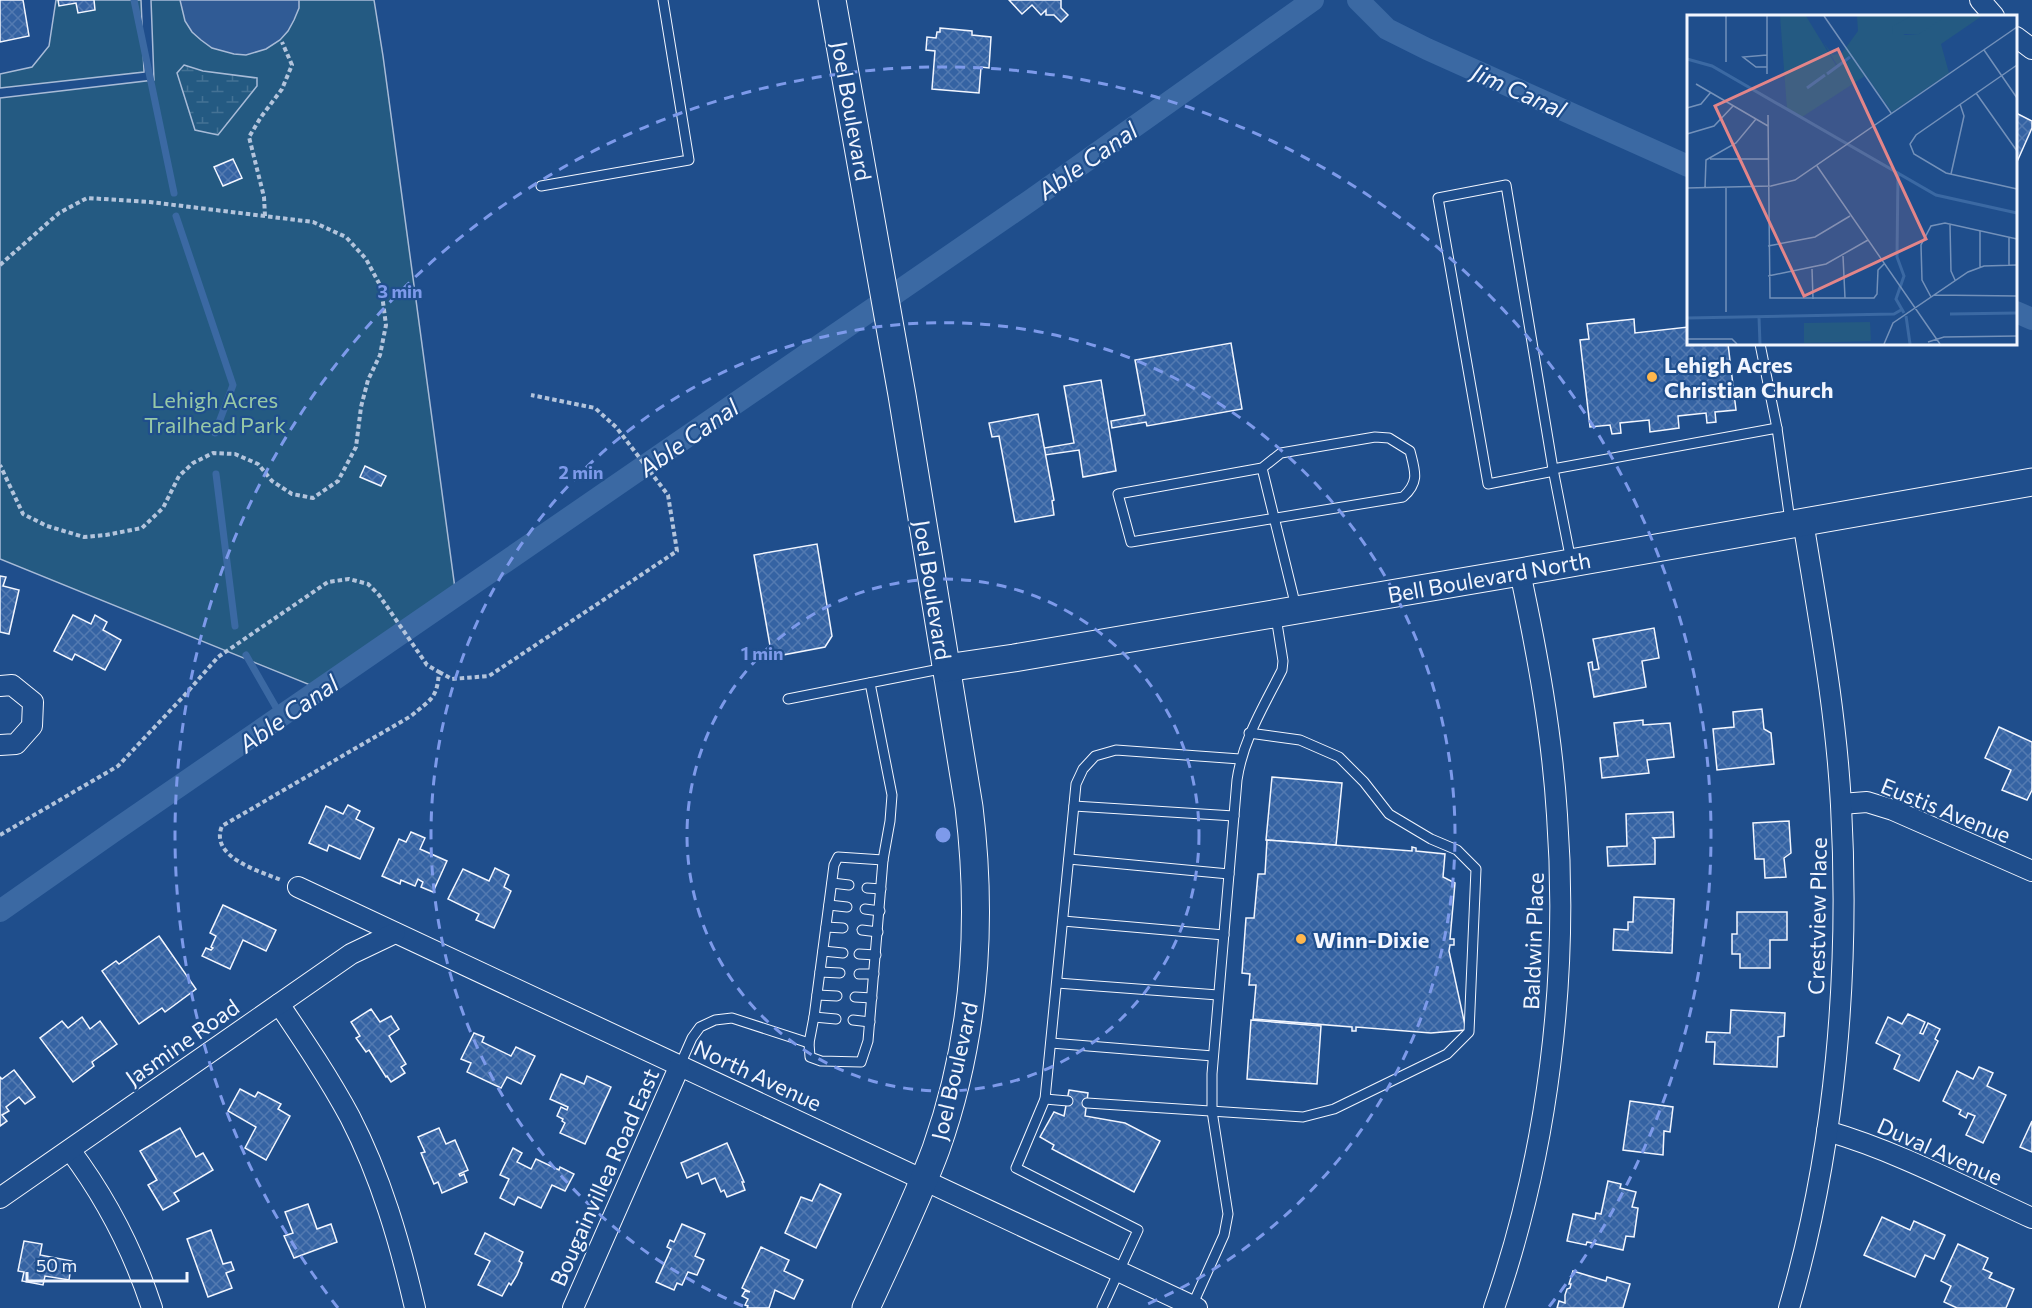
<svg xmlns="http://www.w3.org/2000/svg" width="2032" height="1308" font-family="Commissioner,sans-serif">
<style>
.green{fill:#245a82;stroke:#a8bbd7;stroke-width:1.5}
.wetland{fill:url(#wetland-marsh);stroke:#a8bbd7;stroke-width:1.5}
.parking{fill:#305b95;stroke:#a8bbd7;stroke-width:1.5}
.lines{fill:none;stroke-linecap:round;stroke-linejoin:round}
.stream{stroke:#3b69a3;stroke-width:7}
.canal{stroke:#3b69a3;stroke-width:22}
.building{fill:url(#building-cross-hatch);stroke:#f2f6ff;stroke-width:1.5}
.lane-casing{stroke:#f2f6ff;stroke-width:11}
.street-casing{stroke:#f2f6ff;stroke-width:22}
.secondary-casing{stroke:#f2f6ff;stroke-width:29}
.path{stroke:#b3c4dc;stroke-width:4;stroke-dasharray:4.5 3;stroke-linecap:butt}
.lane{stroke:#1f4e8c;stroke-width:9}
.street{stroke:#1f4e8c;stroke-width:20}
.secondary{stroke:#1f4e8c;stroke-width:27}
.ring{fill:none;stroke:#7d9aea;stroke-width:3;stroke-dasharray:10 8}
.poi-dot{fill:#ffb74d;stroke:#1f4e8c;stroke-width:2}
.labels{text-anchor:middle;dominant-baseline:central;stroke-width:4.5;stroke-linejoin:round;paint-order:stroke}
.street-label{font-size:22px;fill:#f2f6ff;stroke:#1f4e8c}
.poi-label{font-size:22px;font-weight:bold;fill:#f2f6ff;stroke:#1f4e8c;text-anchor:start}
.park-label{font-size:22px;fill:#97c8a6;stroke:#1f4e8c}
.water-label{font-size:24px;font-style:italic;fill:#f2f6ff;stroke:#1f4e8c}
.inset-river{fill:none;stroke:#3b69a3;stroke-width:3}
.inset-road{fill:none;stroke:#7391ba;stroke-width:1.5}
.view{fill:#e38589;fill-opacity:0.15;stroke:#e38589;stroke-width:3}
.inset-edge{fill:none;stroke:#f2f6ff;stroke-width:3}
.centre{fill:#7d9aea;stroke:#1f4e8c;stroke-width:3}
.ring-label{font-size:18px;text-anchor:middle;font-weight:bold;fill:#7d9aea;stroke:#1f4e8c;stroke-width:4.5;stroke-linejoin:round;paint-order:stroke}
</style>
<defs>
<pattern id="wetland-marsh" width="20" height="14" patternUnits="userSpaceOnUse" patternTransform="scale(1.5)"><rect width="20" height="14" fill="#245a82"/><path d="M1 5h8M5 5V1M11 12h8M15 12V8" fill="none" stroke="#447295"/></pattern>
<pattern id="building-cross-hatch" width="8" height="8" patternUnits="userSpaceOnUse" patternTransform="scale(1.5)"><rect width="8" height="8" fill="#3563a3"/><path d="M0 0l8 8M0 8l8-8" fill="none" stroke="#537ab1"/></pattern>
</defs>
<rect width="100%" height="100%" fill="#1f4e8c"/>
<g class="green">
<polygon points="56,0 141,0 144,72 0,88 0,74 32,67 49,46"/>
<polygon points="151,0 374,0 383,56 456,596 320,689 0,559 0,98 154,80"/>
</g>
<polygon class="wetland" points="184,65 203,71 257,78 257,86 218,135 195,130 177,73"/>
<polygon class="parking" points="180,0 299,0 299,8 294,20 288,31 280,40 266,49 246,55 234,54 212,48 201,40 192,32 185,21"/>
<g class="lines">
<g class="stream">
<polyline points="134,0 174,193"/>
<polyline points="176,216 233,385 215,433"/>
<polyline points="216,474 235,626"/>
<polyline points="246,655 281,716"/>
</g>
<g class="canal">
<polyline points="1358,0 1387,29 1427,49 1688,166"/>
<polyline points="2016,312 2032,319"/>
<polyline points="0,911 114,831 1031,200 1313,0"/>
</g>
</g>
<g class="building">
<polygon points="0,0 23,0 29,36 0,42"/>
<polygon points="58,0 94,0 95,10 78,13 76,3 59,6"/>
<polygon points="1009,0 1061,0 1061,8 1068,15 1061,22 1054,15 1046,15 1046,10 1041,15 1032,5 1022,14"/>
<polygon points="940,28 972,31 972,35 991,37 989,68 981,67 979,93 932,89 935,51 926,50 927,37 936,38 937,32 940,32"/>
<polygon points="2016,113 2032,121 2032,128 2016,164"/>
<polygon points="233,159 242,178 223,186 214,167"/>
<polygon points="1634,319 1635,333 1688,327 1688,344 1728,344 1736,410 1715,412 1716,422 1707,423 1706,413 1678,416 1679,428 1650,432 1649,420 1620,423 1621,433 1612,434 1610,425 1590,427 1580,340 1589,339 1587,324"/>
<polygon points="1231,343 1242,409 1147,426 1146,422 1112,428 1111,421 1145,415 1135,360"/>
<polygon points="1101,380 1116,471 1083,477 1079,450 1045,455 1044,448 1074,443 1064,386"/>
<polygon points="1038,414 1054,500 1052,501 1054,515 1015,522 999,436 992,437 989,423"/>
<polygon points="365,466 386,476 381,486 360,477"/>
<polygon points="817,544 832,636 825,647 772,657 754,555"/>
<polygon points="0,576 6,577 3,586 19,590 9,634 0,632"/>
<polygon points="73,615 91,624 95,615 107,622 103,630 121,640 105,670 75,654 72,660 54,651"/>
<polygon points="1654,628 1659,658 1642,661 1646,687 1594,697 1588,663 1592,662 1593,670 1599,669 1593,639"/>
<polygon points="1762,709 1764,729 1771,733 1774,764 1717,770 1713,729 1734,727 1733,712"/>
<polygon points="1643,720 1643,725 1670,723 1674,757 1647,760 1649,773 1602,778 1600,758 1618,756 1614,723"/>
<polygon points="1999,727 2032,742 2032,790 2027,800 2002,790 2011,770 1985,758"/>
<polygon points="1272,777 1342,783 1336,845 1266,840"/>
<polygon points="348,805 360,811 356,819 374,828 360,859 329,845 327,851 309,843 326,806 343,814"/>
<polygon points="1673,812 1674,837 1653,838 1655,840 1655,864 1608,866 1607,847 1627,846 1626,814"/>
<polygon points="1789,821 1791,853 1784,858 1786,877 1765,878 1764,859 1755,859 1753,823"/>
<polygon points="411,832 425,838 420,849 447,861 433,892 421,887 423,882 418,879 415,886 401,880 400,884 382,876 399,839 406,842"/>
<polygon points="1267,840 1412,851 1412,847 1416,848 1416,851 1445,854 1443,877 1455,883 1450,939 1454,939 1454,945 1450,945 1449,951 1466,1030 1431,1033 1356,1027 1356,1031 1352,1031 1352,1027 1253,1019 1256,985 1249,985 1250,974 1242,973 1246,918 1254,918 1258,874 1265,874"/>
<polygon points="495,868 509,875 504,887 511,891 494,928 476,920 479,914 448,899 463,869 489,881"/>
<polygon points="1634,897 1674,899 1672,953 1613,950 1614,929 1628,930 1628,922 1633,922"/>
<polygon points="223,905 276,930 266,951 243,940 230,969 202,956 206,948 211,950 213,948 211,947 216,936 210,933"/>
<polygon points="1737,912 1787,912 1787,940 1770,940 1770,968 1740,968 1740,954 1732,954 1732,934 1737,934"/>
<polygon points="159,936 196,989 165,1012 162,1008 139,1024 102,971 116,961 119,964"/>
<polygon points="371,1009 380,1022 391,1016 399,1029 389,1036 406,1064 401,1067 405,1073 391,1082 387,1076 386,1077 369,1050 366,1052 356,1038 360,1036 351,1022"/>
<polygon points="1731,1010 1785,1013 1784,1036 1778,1037 1777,1067 1714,1064 1715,1042 1706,1042 1707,1032 1730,1033"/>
<polygon points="1908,1014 1925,1022 1920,1033 1923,1034 1928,1023 1940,1029 1935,1039 1938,1041 1919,1081 1894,1069 1900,1055 1876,1043 1888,1017 1902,1024"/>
<polygon points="82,1017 90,1029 100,1021 117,1044 92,1062 94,1066 73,1082 40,1038 62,1021 68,1028"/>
<polygon points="1251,1020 1321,1026 1317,1084 1247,1079"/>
<polygon points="474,1033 484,1037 482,1042 511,1056 516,1047 535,1056 521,1084 507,1077 501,1088 467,1072 471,1063 461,1059"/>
<polygon points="1979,1067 1993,1073 1987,1086 2006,1095 1983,1143 1966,1135 1975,1116 1968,1113 1966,1118 1959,1114 1961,1110 1943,1101 1957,1071 1973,1079"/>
<polygon points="14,1070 35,1097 25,1104 19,1097 6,1107 9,1111 2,1115 7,1121 0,1126 0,1077 2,1079"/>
<polygon points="561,1074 584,1084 587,1076 611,1087 585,1144 560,1133 565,1123 562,1121 563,1119 557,1116 561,1107 567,1110 568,1107 550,1099"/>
<polygon points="240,1089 255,1097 258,1092 281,1104 278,1109 290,1116 266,1160 245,1148 256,1127 228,1111"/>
<polygon points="1069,1090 1088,1093 1085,1116 1125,1123 1160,1141 1134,1192 1052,1149 1054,1145 1040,1137 1054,1112 1064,1116"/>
<polygon points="1630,1101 1673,1107 1670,1132 1664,1131 1663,1155 1623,1150"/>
<polygon points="2032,1121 2032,1152 2020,1147"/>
<polygon points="180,1128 196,1157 203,1153 213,1170 174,1193 179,1201 163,1210 148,1185 157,1180 140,1151"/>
<polygon points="439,1128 446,1144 455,1140 468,1170 459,1174 460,1176 464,1174 467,1182 442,1193 438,1182 434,1184 421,1153 425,1152 418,1137"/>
<polygon points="727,1143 744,1182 742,1182 745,1190 727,1197 724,1190 721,1192 715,1178 702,1184 698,1173 687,1178 681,1163"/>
<polygon points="513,1148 522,1153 517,1162 531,1169 536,1159 559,1170 560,1167 574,1174 565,1191 552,1185 541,1208 518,1197 514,1205 500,1198 509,1179 500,1175"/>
<polygon points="1608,1181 1621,1184 1620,1188 1636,1192 1632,1207 1638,1208 1634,1237 1626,1236 1623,1250 1587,1242 1586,1245 1567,1241 1573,1214 1595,1219 1596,1213 1601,1214"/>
<polygon points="820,1184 841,1194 816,1248 785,1233 801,1197 812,1201"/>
<polygon points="308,1204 317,1229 331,1224 337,1242 294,1258 284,1236 293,1233 285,1212"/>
<polygon points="1882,1217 1910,1230 1914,1221 1945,1235 1934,1259 1925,1255 1915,1277 1864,1255"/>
<polygon points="682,1224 705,1234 695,1256 704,1260 697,1275 688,1272 682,1285 677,1283 674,1290 656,1282 671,1249 667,1247 670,1240 674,1242"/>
<polygon points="211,1230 223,1264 231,1262 234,1270 226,1273 232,1288 208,1297 187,1239"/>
<polygon points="485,1233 523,1252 519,1261 522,1263 517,1275 511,1285 509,1283 502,1296 478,1285 490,1261 475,1254"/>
<polygon points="24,1241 42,1244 40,1255 72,1261 69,1280 45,1276 43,1285 22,1281 24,1272 18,1271"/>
<polygon points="1958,1244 1988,1258 1983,1269 1992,1273 1989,1278 2014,1289 2006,1308 1957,1308 1944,1302 1951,1286 1941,1281"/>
<polygon points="761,1247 789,1260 784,1271 803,1280 794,1299 775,1290 769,1308 747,1308 748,1306 745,1305 748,1299 742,1296 745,1291 750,1292 742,1288"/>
<polygon points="1573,1271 1606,1281 1607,1277 1630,1284 1623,1308 1557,1308 1559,1301 1565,1303 1565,1295 1567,1289 1570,1288 1571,1284 1569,1284"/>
</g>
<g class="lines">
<g class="lane-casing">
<g id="lane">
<polygon points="1506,185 1553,469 1549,472 1488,484 1438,198"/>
<polyline points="541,186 689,160 663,0"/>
<polyline points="1760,344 1777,428"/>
<path d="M1262,468L1281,453L1375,437L1389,438L1410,451C1415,471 1420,482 1403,497L1131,542L1118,494L1262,468L1296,607"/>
<polyline points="1571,561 1553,469 1777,428 1790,521"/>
<polyline points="788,699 945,668"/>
<polyline points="1074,806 1234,816"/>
<polyline points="1069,859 1229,874"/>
<polyline points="832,883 849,885"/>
<polyline points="867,888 881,889"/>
<polyline points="829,905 847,907"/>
<polyline points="865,909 880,911"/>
<polyline points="1063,921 1224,935"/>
<polyline points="826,927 843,928"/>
<polyline points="862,930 878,932"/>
<polyline points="823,951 843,953"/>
<polyline points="859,954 876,955"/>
<polyline points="820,972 840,973"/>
<polyline points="859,974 874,974"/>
<polyline points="1057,983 1218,995"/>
<polyline points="817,995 837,996"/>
<polyline points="855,997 872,998"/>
<polyline points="814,1017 836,1019"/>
<polyline points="853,1020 870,1022"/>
<polyline points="809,1043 810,1057 821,1061 861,1062 868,1041 883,860"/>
<polyline points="1051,1043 1213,1056"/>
<polyline points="680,1065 692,1038 700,1027 715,1020 732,1018 809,1043 814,1017 834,865 838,857 883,860 890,821 892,795 870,683"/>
<polyline points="1045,1099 1068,1101"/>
<polyline points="1087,1103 1303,1117 1334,1109 1447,1054 1469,1032 1476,869 1457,850 1431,839 1389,814 1364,782 1339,757 1300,740 1249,733"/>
<path d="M1192,1306L1224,1235L1228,1214L1212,1111V1074L1237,780C1243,739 1264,706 1282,670L1283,661L1276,617"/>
<polyline points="1102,1308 1138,1230 1016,1168 1045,1099 1076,784 1083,769 1095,756 1116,750 1240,759"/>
</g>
</g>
<g class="street-casing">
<g id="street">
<polyline points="1980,0 1994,16"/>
<polyline points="2016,37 2032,49"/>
<polyline points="0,686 12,685 33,702 32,726 16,744 0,745"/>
<polyline points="1841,804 1867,802 1893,810 2032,871"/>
<polyline points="298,887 1197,1308"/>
<path d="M279,1004C304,1041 329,1078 350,1117C381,1177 400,1243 415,1308"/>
<path d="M1827,1131C1897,1151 1966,1188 2032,1218"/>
<path d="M70,1150C106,1198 133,1250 152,1308"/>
<polyline points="0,1198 351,954 395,933"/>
<polyline points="573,1308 680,1065"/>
<path d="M1494,1308C1548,1153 1569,978 1557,815C1552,733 1537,652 1520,572"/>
<path d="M1789,1308C1836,1147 1850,971 1841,805C1836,710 1818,615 1803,521"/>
</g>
</g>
<g class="secondary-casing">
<g id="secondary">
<path d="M832,0L902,395L969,807C983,922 975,1039 936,1149C916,1203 890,1255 866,1308"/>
<polyline points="946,668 1014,658 1520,572 2032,482"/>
</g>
</g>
<g class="path">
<polyline points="265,216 264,197 249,137 261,117 282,89 292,65 282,42"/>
<polyline points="0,265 59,213 87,198 150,202 313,222 346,237 366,259 381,287 386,325 380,355 368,380 361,407 356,447 338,481 313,498 292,494 272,481 258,464 235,454 213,453 193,463 179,476 163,508 142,528 106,535 84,537 47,526 23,514 0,465"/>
<polyline points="439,672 452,679 489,676 677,551 668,495 616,427 595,408 531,395"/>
<path d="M0,835L118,766L183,697L218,657L328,582L349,579L368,584L379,595L427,665L439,672C437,699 431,699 411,716L222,826C209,857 259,871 281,880"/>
</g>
<use href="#lane" class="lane"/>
<use href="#street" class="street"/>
<use href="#secondary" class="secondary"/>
</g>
<g class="ring">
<circle cx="943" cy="835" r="256"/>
<path d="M743 1306A512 512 0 1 1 1143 1306"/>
<path d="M338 1308A768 768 0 1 1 1548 1308"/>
</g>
<g class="poi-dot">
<circle cx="1652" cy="377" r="6"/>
<circle cx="1301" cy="939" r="6"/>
</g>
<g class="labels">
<g class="street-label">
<text transform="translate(852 111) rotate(80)">Joel Boulevard</text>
<text transform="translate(1489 577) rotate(-10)">Bell Boulevard North</text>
<text transform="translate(933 590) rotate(81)">Joel Boulevard</text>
<text transform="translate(1946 810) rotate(22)">Eustis Avenue</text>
<text transform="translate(1817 916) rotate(-89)">Crestview Place</text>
<text transform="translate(1533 941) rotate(-88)">Baldwin Place</text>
<text transform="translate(182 1042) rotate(-35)">Jasmine Road</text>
<text transform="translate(954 1071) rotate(-77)">Joel Boulevard</text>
<text transform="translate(758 1075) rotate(25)">North Avenue</text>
<text transform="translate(1940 1151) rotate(24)">Duval Avenue</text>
<text transform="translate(604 1177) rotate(-66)">Bougainvillea Road East</text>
</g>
<g class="poi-label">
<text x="1664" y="364">Lehigh Acres<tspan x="1664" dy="25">Christian Church</tspan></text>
<text x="1313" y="939">Winn-Dixie</text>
</g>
<g class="park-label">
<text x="215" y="399">Lehigh Acres<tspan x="215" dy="25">Trailhead Park</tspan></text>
</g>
<g class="water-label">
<text transform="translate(1519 90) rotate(24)">Jim Canal</text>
<text transform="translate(1087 160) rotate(-35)">Able Canal</text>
<text transform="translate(688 437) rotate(-35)">Able Canal</text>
<text transform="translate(288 713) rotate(-35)">Able Canal</text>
</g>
</g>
<g transform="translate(1687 15)">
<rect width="330" height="330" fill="#1f4e8c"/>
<path d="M93,1H119L150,52L166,43L178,61L115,102L100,94ZM170,1H224L206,12L218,20L232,19L253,1H295L254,29L262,58L205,97L166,42L150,50L136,27L146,40L155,38L171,16Z" fill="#245a82"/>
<path d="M183,307L184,326L117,328V308Z" fill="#245a82"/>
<path d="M224,1H253L255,4L232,19H205L206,11Z" fill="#245a82"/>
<path class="inset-river" d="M0,44L25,51L249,180L330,198M140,59L163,42M120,73L138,60M211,158L210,242L217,261L209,284L217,298M263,299L330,298M219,301L223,329M72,302L73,329M0,303L207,299L214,295"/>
<path class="inset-road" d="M39,1V47M80,1V59M137,1L204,98M297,35L330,83M330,50L229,120L223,129L227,139L259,158L330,174M80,52H69L56,42L80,40M9,69L81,111M289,78L330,136M0,93L14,89L24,77M81,100L83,283H187L190,279L191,255L197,249M0,119L27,111L46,91M23,144H81M130,151L253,329M264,159L277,101L273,89M39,172V297M0,173L84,171L108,165L330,12M18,173L19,145L49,128L69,104M263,210L264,256L268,265M293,216V252M81,231L128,222L163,201M156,241L158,283M322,250V222M125,254L126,284M81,261L139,249L181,225M247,280L330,281M244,282L235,265L234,230L244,211L258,208L330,224M0,324H45L50,329M241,327L257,322L330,321M197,329L206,308L281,257L297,251L330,250"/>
<path class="view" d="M151,34L239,224L117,281L28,91Z"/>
<rect width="330" height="330" class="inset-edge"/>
</g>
<circle cx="943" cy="835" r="9" class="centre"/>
<g class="ring-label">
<text x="400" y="298">3 min</text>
<text x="581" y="479">2 min</text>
<text x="762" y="660">1 min</text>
</g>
<path d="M27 1272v9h160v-9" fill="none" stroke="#f2f6ff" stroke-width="3"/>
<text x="36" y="1272" font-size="18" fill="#f2f6ff" stroke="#1f4e8c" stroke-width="4.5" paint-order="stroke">50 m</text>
</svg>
